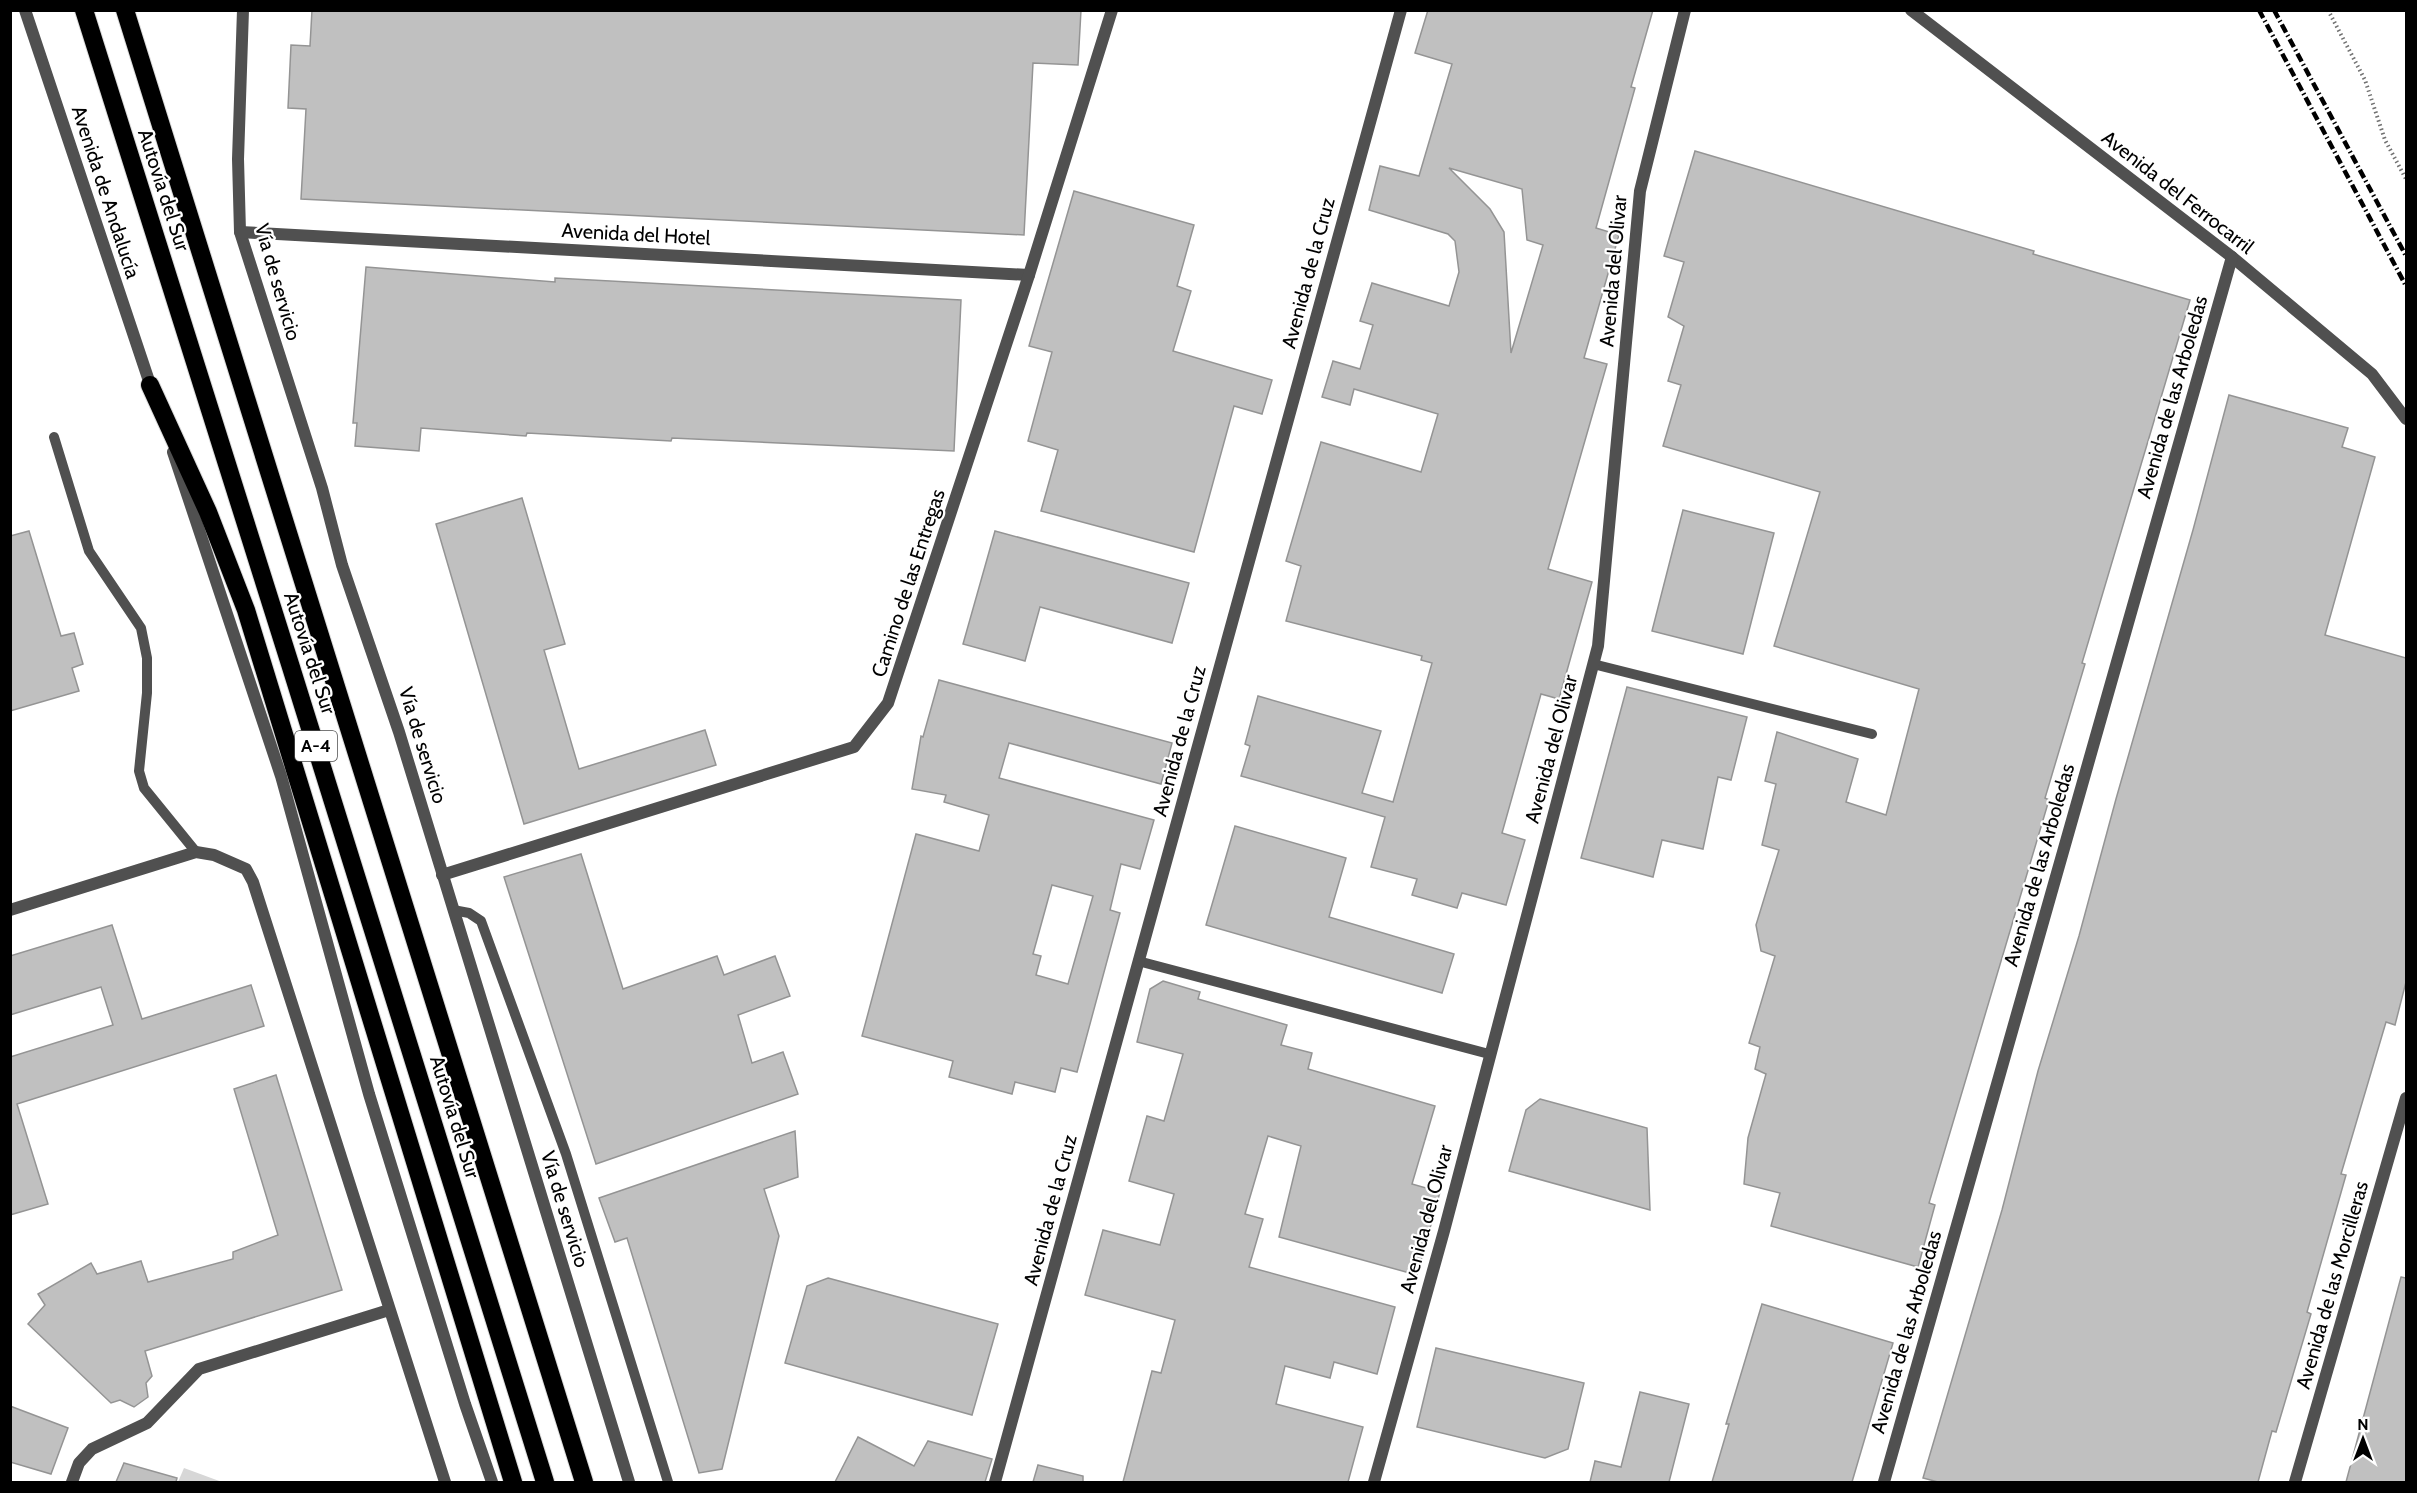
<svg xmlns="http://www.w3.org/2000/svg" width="2417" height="1493" font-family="Cabin,sans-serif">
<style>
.green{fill:#d7d7d7}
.building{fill:#c0c0c0;stroke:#949494;stroke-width:1.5;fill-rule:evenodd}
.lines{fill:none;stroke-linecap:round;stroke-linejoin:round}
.motorway-casing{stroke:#dbdbdb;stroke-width:20}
.path{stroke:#727272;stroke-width:4;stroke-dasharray:1.5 3;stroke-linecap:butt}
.service{stroke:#505050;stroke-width:10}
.minor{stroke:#505050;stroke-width:12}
.motorway{stroke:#000;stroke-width:18}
.rail{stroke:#000;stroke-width:4.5;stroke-dasharray:9 3 1.5 3;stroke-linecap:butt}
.labels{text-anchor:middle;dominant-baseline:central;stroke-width:4.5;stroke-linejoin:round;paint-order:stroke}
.shield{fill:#fff;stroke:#4c4c4c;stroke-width:1.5}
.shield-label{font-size:18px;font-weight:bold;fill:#000}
.street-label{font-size:20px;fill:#000;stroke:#fff}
</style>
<rect width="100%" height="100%" fill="#fff"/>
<polygon class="green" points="184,1468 222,1482 178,1482"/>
<g class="building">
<polygon points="312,10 1081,10 1078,65 1033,63 1024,235 301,199 306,109 288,108 291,45 310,46"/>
<path d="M1428,10H1653L1631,87L1635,88L1596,228L1619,235L1584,358L1607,364L1548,569L1592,582L1559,699L1541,694L1502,833L1525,840L1506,905L1462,893L1457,908L1412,895L1417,879L1371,867L1385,817L1241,776L1250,746L1245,744L1258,696L1381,731L1362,793L1393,802L1432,663L1421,660L1422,656L1286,621L1301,566L1286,561L1321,442L1421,472L1438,414L1354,389L1350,405L1322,397L1333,361L1360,369L1373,325L1360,321L1372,283L1449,306L1459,272L1455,241L1448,234L1369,210L1380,166L1419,176L1452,64L1415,53ZM1449,168L1522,189L1527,240L1543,245L1511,353L1504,232L1490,209Z"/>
<polygon points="1695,151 2034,251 2033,254 2190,300 2082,663 2085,664 2045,798 2049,800 1929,1203 1935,1205 1918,1267 1771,1226 1780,1193 1744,1184 1748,1138 1766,1074 1755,1069 1760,1047 1749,1043 1775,956 1761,951 1756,925 1779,850 1762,845 1776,784 1765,781 1777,732 1858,759 1846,802 1886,815 1919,689 1774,646 1820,492 1663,446 1681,385 1668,381 1684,326 1668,317 1684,262 1664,256"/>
<polygon points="1074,191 1194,225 1177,286 1191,291 1173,351 1272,380 1262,414 1234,406 1194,552 1041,511 1058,450 1028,441 1052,352 1029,346"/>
<polygon points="366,267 555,282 555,278 961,300 954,451 672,438 671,441 527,433 526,436 421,428 419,451 355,446 357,423 353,423"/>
<polygon points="2229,395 2348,428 2342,447 2375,457 2325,635 2406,658 2406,982 2395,1025 2386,1022 2341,1174 2346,1175 2307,1312 2311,1314 2276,1432 2272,1431 2258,1482 1938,1482 1923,1478 2002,1210 2038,1071 2079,936 2116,799 2193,530"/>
<polygon points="522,498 565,644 544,650 579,769 705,730 716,765 524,824 436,524"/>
<polygon points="1683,510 1774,533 1743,654 1652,631"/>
<polygon points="29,531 61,636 74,633 83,664 72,668 79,691 10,711 10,536"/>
<polygon points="995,531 1189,583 1172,643 1040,607 1025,661 963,644"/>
<path d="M939,680L1172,743L1161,784L1009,743L999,778L1154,820L1140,869L1121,864L1110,910L1120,913L1077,1072L1061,1068L1055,1092L1015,1082L1012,1094L949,1077L953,1061L862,1036L916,834L979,851L989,815L944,802L946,795L912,789L921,736L923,737ZM1052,885L1093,896L1068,984L1036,975L1041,956L1033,954Z"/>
<polygon points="1627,687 1747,717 1731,780 1718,777 1703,849 1662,840 1653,877 1581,858"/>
<polygon points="1235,826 1346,858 1329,917 1454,954 1442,993 1206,925"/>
<polygon points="581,854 623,989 717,956 724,975 775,956 790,996 738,1015 752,1063 783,1052 798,1094 596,1164 504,877"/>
<polygon points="112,925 142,1019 251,985 264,1026 17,1104 48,1204 10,1215 10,1057 113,1025 101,987 10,1015 10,956"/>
<polygon points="1163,981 1200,992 1198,999 1287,1025 1281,1045 1312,1053 1308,1069 1435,1106 1412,1184 1440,1192 1417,1275 1279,1237 1301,1146 1268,1136 1245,1214 1263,1219 1249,1267 1395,1307 1377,1374 1334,1362 1330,1378 1285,1366 1276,1404 1363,1427 1348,1482 1123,1482 1152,1371 1161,1373 1175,1320 1085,1295 1103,1230 1160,1245 1174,1194 1129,1181 1147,1116 1164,1121 1183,1054 1137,1042 1150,989"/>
<polygon points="276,1075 342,1290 145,1351 152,1376 146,1383 148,1397 134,1407 120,1400 111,1403 28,1324 45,1305 38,1294 91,1263 97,1274 141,1261 148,1282 233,1259 233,1252 278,1235 234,1089"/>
<polygon points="1540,1099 1647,1128 1650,1210 1509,1171 1526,1110"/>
<polygon points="795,1131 798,1177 764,1189 779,1236 722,1469 699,1473 627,1238 615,1242 599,1198"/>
<polygon points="2401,1277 2406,1278 2406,1482 2346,1482"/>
<polygon points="828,1278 998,1324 972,1415 785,1363 807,1286"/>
<polygon points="1762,1304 1893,1343 1852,1482 1712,1482 1729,1424 1726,1424"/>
<polygon points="1436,1348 1584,1383 1568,1449 1545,1458 1417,1427"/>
<polygon points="1640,1392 1689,1404 1669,1482 1590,1482 1595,1461 1621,1467"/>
<polygon points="10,1406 68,1428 51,1474 10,1462"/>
<polygon points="858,1437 914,1466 928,1441 992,1459 985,1482 835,1482"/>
<polygon points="124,1463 177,1478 176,1482 116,1482"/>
<polygon points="1038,1465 1083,1476 1083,1482 1033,1482"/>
</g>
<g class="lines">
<g class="motorway-casing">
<g id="motorway">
<polyline points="84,10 290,664 545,1482"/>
<polyline points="125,10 584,1482"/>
<polyline points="150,385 208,512 246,610 513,1482"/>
</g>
</g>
<polyline class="path" points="2328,10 2365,80 2385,140 2406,179"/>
<g class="service">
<polyline points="54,437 89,551 141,628 147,658 147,693 139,771 144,788 196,852"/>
<polyline points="1593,664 1872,734"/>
<polyline points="453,910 469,913 481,921 566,1154 668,1482"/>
<polyline points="1138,961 1489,1054"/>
</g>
<g class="minor">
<polyline points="25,10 152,390"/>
<polyline points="243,10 238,159 240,232 322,488 342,565 399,732 629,1482"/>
<polyline points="1911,10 2232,257 2372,374 2406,419"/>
<polyline points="240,232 1029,275"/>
<polyline points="173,452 281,776 369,1094 465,1404 492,1482"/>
<polyline points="442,875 854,747 888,703 1029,275 1112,10"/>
<polyline points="10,910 196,852 214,855 246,869 253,882 445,1482"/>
<polyline points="72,1482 79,1463 92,1449 147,1423 199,1369 389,1310"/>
<polyline points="995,1482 1401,10"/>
<polyline points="1374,1482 1444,1231 1598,646 1640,191 1685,10"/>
<polyline points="1884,1482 2232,257"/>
<polyline points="2295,1482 2406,1098"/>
</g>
<use href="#motorway" class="motorway"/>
<g class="rail">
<polyline points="2259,10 2406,286"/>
<polyline points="2274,10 2406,256"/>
</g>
</g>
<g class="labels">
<rect class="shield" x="295" y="731" width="42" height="30" rx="4.5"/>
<g class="shield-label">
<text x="316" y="746">A-4</text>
</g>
<g class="street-label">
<text transform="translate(164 190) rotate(72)">Autovía del Sur</text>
<text transform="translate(106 192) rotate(72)">Avenida de Andalucía</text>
<text transform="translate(2178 192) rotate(38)">Avenida del Ferrocarril</text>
<text transform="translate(636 234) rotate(3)">Avenida del Hotel</text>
<text transform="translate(1613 271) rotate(-85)">Avenida del Olivar</text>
<text transform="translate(1308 273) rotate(-75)">Avenida de la Cruz</text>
<text transform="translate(278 282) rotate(74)">Vía de servicio</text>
<text transform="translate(2172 397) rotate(-74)">Avenida de las Arboledas</text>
<text transform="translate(908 583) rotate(-72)">Camino de las Entregas</text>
<text transform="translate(310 653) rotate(72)">Autovía del Sur</text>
<text transform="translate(1179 741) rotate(-75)">Avenida de la Cruz</text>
<text transform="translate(423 745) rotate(73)">Vía de servicio</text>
<text transform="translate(1551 749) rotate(-75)">Avenida del Olivar</text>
<text transform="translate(2039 865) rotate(-74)">Avenida de las Arboledas</text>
<text transform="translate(455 1117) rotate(73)">Autovía del Sur</text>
<text transform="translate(565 1209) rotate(73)">Vía de servicio</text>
<text transform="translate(1050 1210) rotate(-75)">Avenida de la Cruz</text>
<text transform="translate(1426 1219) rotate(-75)">Avenida del Olivar</text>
<text transform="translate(2332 1285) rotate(-74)">Avenida de las Morcilleras</text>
<text transform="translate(1906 1332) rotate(-74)">Avenida de las Arboledas</text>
</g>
</g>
<rect width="2417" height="1493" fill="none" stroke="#000000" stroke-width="24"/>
<g transform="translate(2363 1439)" stroke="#ffffff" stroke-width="4.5" paint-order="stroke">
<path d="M0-4.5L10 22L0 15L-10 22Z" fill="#000000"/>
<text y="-9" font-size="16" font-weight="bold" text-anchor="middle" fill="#000000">N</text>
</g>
</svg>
